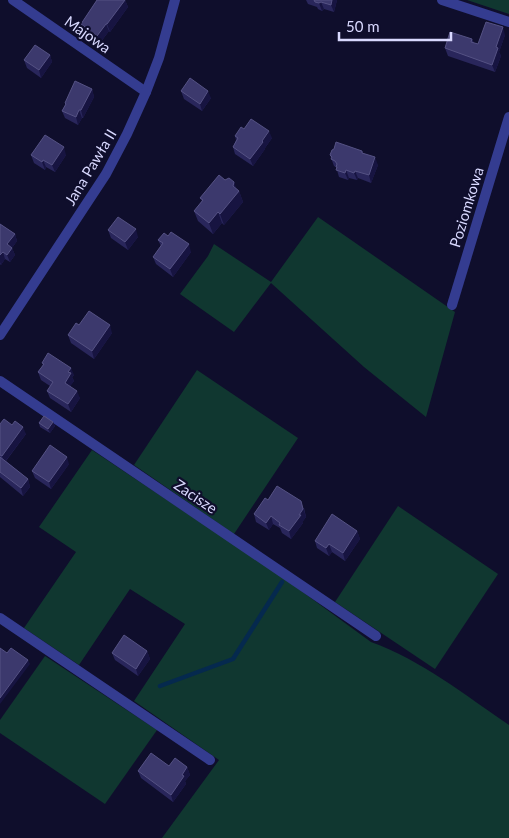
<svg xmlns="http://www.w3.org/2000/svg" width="509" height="838" font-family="Lato,sans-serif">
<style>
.green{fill:#103730}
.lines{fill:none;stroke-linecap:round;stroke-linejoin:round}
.stream{stroke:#05294e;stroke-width:4.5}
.minor{stroke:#343c90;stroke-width:10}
.wall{fill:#29265b}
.shaded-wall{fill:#171441}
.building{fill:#3c396d;stroke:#555284}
.labels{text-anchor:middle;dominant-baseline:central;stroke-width:4.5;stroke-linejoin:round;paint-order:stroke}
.street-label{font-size:15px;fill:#d9d9ff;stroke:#0f0e2c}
</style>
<rect width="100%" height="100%" fill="#0f0e2c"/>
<g class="green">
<polygon points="467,0 509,0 509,14"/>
<polygon points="318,217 455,312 426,417 364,367 271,283 234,332 180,294 208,256 214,244 271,282"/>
<polygon points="197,370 298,438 234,534 134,465"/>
<path d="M92,450L278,574L371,642C421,660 465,695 509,725V838H162L219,760L134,701L185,624L130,589L79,665L24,628L76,552L39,527Z"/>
<polygon points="398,506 498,574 435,669 335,602"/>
<polygon points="45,656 157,730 105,804 0,733 0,720"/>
</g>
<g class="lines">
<polyline class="stream" points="160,686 233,659 282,582"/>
<g class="minor">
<polyline points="13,0 146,92"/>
<polyline points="442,0 509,22"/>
<polyline points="452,305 509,117"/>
<polyline points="0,335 106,174 127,134 146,92 159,58 175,0"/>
<polyline points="0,381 376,636"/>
<polyline points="0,618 210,760"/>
</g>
</g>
<g class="wall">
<polygon points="97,0 125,0 128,7 110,32 109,31 100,43 83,31 81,24"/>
<polygon points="306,0 337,0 334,12 324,9 322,11 318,9 317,7 308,4"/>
<polygon points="505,35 499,52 501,56 495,72 448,56 445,48 472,39 474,43 478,44"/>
<polygon points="50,55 52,62 41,78 27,68 24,60"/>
<polygon points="92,89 94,97 83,118 82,118 78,125 65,118 62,111 65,105 65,103"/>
<polygon points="181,91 211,98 202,111 184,99"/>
<polygon points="244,129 272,138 265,148 265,149 253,166 235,154 233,147 236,140 235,136"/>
<polygon points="362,151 363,153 378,165 371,183 358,178 357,180 349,178 348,180 339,177 336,167 334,166 330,155"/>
<polygon points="31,155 66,155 55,172 46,167 45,170 34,163"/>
<polygon points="225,180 234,182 236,189 239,191 243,202 224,225 222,223 213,234 198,221 194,211 202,201 200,198"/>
<polygon points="0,224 15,234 17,241 12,248 15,255 10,262 5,259 1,265 0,264"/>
<polygon points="108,230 138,237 128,250 111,238"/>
<polygon points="158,240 191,252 173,277 156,264 153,257 161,246"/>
<polygon points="79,325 112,333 94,359 71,343 68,335"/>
<polygon points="42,363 74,375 72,377 74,381 70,386 80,398 71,412 50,398 47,391 50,386 41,380 38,372 43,365"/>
<polygon points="53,422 55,426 50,433 40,427 39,423"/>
<polygon points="0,424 26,434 6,461 28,479 30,487 23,496 0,477"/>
<polygon points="69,464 51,489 35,478 32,471"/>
<polygon points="268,500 304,508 306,517 303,521 303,523 291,539 282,533 280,528 273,524 269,530 256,522 254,514"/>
<polygon points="357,531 360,539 345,561 332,552 329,556 317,548 315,541"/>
<polygon points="147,651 150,659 138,676 115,660 112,653"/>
<polygon points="169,766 187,767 190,775 185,781 186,784 173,802 141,778 138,771"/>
</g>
<g class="shaded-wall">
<polygon points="125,0 128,7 110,32 107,24"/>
<polygon points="332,0 337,0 334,12 331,5"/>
<polygon points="321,2 324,9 322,11 319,3"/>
<polygon points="106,24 109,31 100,43 97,36"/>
<polygon points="503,27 505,35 499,52 501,56 495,72 492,65 496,47"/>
<polygon points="50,55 52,62 41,78 39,70"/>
<polygon points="92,89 94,97 83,118 81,110"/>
<polygon points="208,91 211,98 202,111 200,104"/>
<polygon points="79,110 82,118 78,125 76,117"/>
<polygon points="269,131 272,138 265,148 265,149 253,166 250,159"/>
<polygon points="64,147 66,155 55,172 52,165"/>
<polygon points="375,157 378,165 371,183 369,175"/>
<polygon points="43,160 46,167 45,170 42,162"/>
<polygon points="346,170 349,178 348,180 345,173"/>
<polygon points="355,171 358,178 357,180 354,173"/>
<polygon points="234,182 238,193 239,191 243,202 224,225 220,214 233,186"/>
<polygon points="218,212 222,223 213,234 209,223"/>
<polygon points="136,229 138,237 128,250 125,242"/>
<polygon points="15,234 17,241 12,248 15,255 10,262 7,255 7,244"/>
<polygon points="189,244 191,252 173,277 170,269"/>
<polygon points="3,252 5,259 1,265 0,262 0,255"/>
<polygon points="110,325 112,333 94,359 92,351"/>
<polygon points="71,368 74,375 72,377 74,381 67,390 65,383 68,372"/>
<polygon points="77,391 80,398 71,412 68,404"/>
<polygon points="53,422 55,426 50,433 48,429"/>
<polygon points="23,427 26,434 4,463 2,456"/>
<polygon points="67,457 69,464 51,489 49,482"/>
<polygon points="28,479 30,487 23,496 21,488"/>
<polygon points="301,501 306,517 303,521 303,523 291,539 289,531 299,515"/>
<polygon points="271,516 273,524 269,530 266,523"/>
<polygon points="357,531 360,539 345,561 343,553"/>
<polygon points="329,544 332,552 329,556 326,548"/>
<polygon points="147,651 150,659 138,676 136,669"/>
<polygon points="28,660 30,664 0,704 0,698"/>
<polygon points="187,767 190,775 185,781 186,784 173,802 171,795 182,775"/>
</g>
<g class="building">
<polygon points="97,0 125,0 107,24 106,24 97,36 81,24"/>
<polygon points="314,0 332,0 331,5 321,2 319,3 315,2"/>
<polygon points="486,22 503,27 496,47 498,48 492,65 445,48 450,32 472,39 471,42 478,44"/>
<polygon points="35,45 50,55 39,70 24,60"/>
<polygon points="190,78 208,91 200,104 181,91"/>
<polygon points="75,81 92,89 81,110 79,110 76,117 62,111 66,104 65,103"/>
<polygon points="251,119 269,131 262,141 263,142 250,159 233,147 238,138 235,136 241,127 244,129"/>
<polygon points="45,135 64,147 52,165 43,160 42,162 31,155"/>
<polygon points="336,142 362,151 362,153 375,157 369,175 355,171 354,173 346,170 345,173 336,170 337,167 336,167 337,164 335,161 331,159 332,157 330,155 332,150 334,149"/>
<polygon points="219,175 225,180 229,178 234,182 233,186 239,191 220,214 218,212 209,223 194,211 203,200 200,198"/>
<polygon points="118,217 136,229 125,242 108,230"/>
<polygon points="0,224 15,234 7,244 12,248 7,255 3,252 0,255"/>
<polygon points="171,232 189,244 170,269 153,257 163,243 158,240 164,233 168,236"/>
<polygon points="89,311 110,325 92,351 68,335 76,323 79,325"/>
<polygon points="48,353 71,368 68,372 71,373 65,383 77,391 68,404 47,391 53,382 38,372 44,364 42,363"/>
<polygon points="44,416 53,422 48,429 39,423"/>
<polygon points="4,419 12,425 15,421 23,427 2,456 0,455 0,424"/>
<polygon points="50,445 67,457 49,482 32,471"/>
<polygon points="0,457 28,479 21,488 0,472"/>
<polygon points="277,486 301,501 303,509 299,515 301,515 289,531 279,525 280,523 271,516 266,523 254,514 265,498 268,500"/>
<polygon points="332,514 357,531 343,553 329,544 326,548 315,541"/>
<polygon points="124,635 147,651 136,669 112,653"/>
<polygon points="0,648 7,653 11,648 28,660 0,698"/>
<polygon points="151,753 169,766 175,758 187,767 182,775 184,776 171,795 138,771"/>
</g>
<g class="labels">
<g class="street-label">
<text transform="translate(88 34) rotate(35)">Majowa</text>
<text transform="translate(90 167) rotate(-59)">Jana Pawła II</text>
<text transform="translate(466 207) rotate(-73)">Poziomkowa</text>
<text transform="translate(196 496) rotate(34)">Zacisze</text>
</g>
</g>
<path d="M339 32v8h112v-8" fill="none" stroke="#d9d9ff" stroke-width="2.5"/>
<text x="346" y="32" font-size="15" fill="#d9d9ff" stroke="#0f0e2c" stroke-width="4" paint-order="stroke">50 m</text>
</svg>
